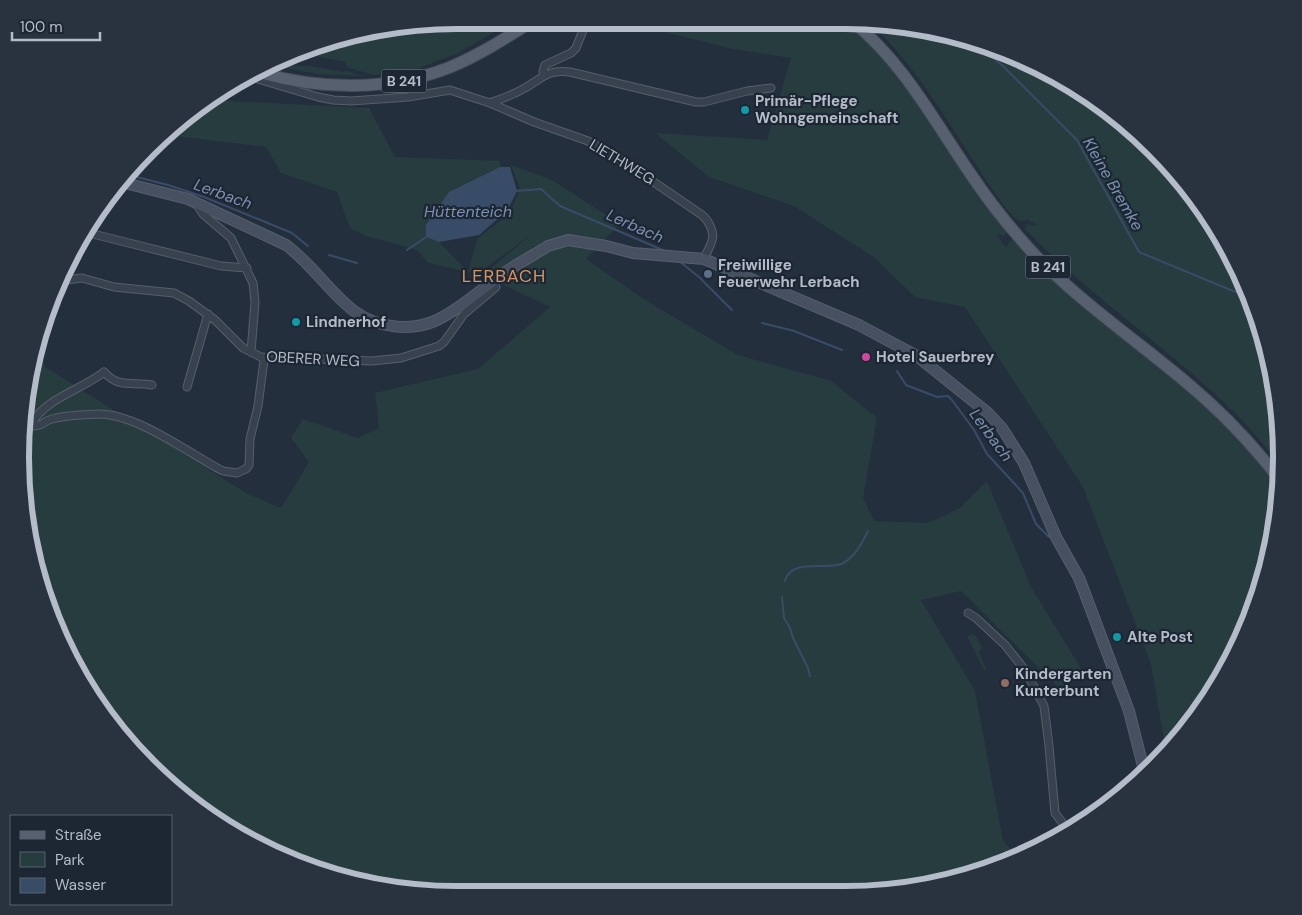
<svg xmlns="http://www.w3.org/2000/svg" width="1302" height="915" font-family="'DM Sans',sans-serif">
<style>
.green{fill:#263c3f}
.water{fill:#394c67}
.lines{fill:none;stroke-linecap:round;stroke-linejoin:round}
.stream{stroke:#394c67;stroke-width:2}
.street-casing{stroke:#565f6c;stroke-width:9}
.secondary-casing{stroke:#565f6c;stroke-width:12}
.primary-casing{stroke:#414a57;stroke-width:13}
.street{stroke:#38414e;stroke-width:7}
.secondary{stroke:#465061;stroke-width:10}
.primary{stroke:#56606e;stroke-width:11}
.culture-dot{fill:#0f9aa8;stroke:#1d2633;stroke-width:2}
.service-dot{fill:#5c6f8a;stroke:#1d2633;stroke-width:2}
.hotel-dot{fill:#d1479c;stroke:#1d2633;stroke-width:2}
.education-dot{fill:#8d6e63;stroke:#1d2633;stroke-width:2}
.labels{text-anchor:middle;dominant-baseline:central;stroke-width:4.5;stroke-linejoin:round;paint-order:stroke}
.shield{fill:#1d2633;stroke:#878f9c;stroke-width:1}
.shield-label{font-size:14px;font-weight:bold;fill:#b4bcc9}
.poi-label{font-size:15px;font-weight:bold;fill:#b4bcc9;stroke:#1d2633;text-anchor:start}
.street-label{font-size:15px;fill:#b4bcc9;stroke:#1d2633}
.water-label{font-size:16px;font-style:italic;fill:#7c92b1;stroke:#1d2633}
.quarter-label{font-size:18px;letter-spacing:1px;fill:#d59563;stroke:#1d2633}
.rim{fill:none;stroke:#b4bcc9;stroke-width:6}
</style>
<rect width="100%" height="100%" fill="#242f3e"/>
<g class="green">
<polygon points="457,20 516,20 458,53 419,68 398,72 373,75 347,67 346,62 316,56 302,55 302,57 296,57 344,35"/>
<polygon points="638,20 846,20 860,32 885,56 1006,228 1006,234 1003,236 998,234 997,236 1006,247 1010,241 1016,239 1214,411 1281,486 1267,570 1237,651 1192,724 1166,751 1151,664 1083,487 965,307 915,297 875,258 794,206 709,177 655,133 767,140 791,58 733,49 660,31"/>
<path d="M869,22L930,28L1063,79L1173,169L1223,239L1259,317L1278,400L1280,464C1266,448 1253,431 1238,416C1171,349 1091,298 1025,229L1027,224L1035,226L1036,224L1028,220C1024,220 1021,222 1018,220C1006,213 977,166 968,152C938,106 910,60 869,22Z"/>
<polygon points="284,63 285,66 311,66 343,72 347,71 362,76 318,74 275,66"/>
<polygon points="208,100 369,108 395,157 500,161 500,167 449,192 426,237 439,242 468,272 428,263 417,250 366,236 350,228 337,192 281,173 266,147 167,135"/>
<polygon points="511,165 552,180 620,224 586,259 645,300 738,355 831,381 877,418 863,498 874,521 928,523 960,508 987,481 1031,587 1082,670 1062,691 961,591 921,600 975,691 1003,841 1017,856 902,891 429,894 345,880 264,850 191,805 129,746 65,651 24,515 24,401 39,345 45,367 248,494 281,508 309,462 291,438 303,419 358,438 379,428 375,393 478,369 550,307 483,275 533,233 479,273 468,271 478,238 510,213 520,188"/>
<polygon points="974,634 982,647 979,652 986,669 984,670 967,636"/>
</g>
<polygon class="water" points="500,167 510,167 517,191 507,211 479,235 439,242 426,237 426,225 449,192"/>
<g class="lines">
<g class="stream">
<polyline points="978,47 1002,65 1077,140 1139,252 1250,298"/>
<polyline points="125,174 168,185 204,197 292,233 308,246"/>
<polyline points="516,191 541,189 560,206 665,251"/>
<polyline points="407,250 426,237"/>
<polyline points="329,255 357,263"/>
<polyline points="679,261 699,277 732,310"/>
<polyline points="762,323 794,331 842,350"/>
<polyline points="897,371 906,385 937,397 948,396 952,400 974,430 987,454 1023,493 1036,524 1049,537"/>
<path d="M785,581C791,558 825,570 841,564C854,559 862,543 868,531"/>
<polyline points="782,597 784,618 790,628 793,638 808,668 810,676"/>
</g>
<g class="street-casing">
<g id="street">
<polyline points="544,76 543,71 545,65 571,53 576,48 587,20"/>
<path d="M251,77L318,97L333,100L351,101L408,97L450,90L459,93L490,103L534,122L588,141L626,163L702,215C708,220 715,232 712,240C711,246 706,253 704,259"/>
<path d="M490,103C501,99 513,95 523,89C542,79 546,69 570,72L696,102H704L747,91L771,88"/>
<polyline points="195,202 203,214 231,238 253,283 255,302 251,352"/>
<polyline points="89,233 221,266 247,268"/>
<polyline points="59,281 82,278 114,287 174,293 189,301 215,320 243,348 261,357 372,361 401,358 439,346 444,342 464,314 496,287 495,280"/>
<path d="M152,385C133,381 119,389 104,372C83,389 41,400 31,426C45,426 41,422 52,419C66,415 83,415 98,414C138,414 188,453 223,471L237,473L246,469L249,465L250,439L258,406L264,360"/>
<polyline points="187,387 208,314"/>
<polyline points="968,613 976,618 1005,645 1025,670 1044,706 1049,746 1055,813 1068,830"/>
</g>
</g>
<g class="secondary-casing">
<path id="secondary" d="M121,182L188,199L286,245C312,264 329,292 354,311C377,328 412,332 437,320C458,310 476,294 493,281C506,271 521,262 535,254L548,246L568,240L606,246L633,253L704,259L859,325L917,356L988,413L1002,428L1024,463L1056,537L1079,578L1084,591L1129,711L1145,774"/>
</g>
<g class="primary-casing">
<g id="primary">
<path d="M852,21C904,63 934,121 972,176C990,203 1011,229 1033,253C1079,301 1136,340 1187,383C1222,412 1253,445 1281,481"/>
<path d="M261,73C322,90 388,91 448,68C478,56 506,38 534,20"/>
</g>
</g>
<use href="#street" class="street"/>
<use href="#secondary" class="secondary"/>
<use href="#primary" class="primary"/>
</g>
<g class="culture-dot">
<circle cx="745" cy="110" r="5"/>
<circle cx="296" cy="322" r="5"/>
<circle cx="1117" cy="637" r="5"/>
</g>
<circle class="service-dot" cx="708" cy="274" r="5"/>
<circle class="hotel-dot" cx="866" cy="357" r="5"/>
<circle class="education-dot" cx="1005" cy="683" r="5"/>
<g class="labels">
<g class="shield">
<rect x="381.5" y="69.5" width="45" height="23" rx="4"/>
<rect x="1025.5" y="255.5" width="45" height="23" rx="4"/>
</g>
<g class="shield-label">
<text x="404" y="81">B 241</text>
<text x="1048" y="267">B 241</text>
</g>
<g class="poi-label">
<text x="755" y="101">Primär-Pflege<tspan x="755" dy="17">Wohngemeinschaft</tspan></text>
<text x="718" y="265">Freiwillige<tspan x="718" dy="17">Feuerwehr Lerbach</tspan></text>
<text x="306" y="322">Lindnerhof</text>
<text x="876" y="357">Hotel Sauerbrey</text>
<text x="1127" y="637">Alte Post</text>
<text x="1015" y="674">Kindergarten<tspan x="1015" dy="17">Kunterbunt</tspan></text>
</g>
<g class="street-label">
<text transform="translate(622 162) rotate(31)">LIETHWEG</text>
<text transform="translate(313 359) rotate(3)">OBERER WEG</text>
</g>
<g class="water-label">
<text transform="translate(1113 184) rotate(60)">Kleine Bremke</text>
<text transform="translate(223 194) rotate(20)">Lerbach</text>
<text x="468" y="211">Hüttenteich</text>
<text transform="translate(635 226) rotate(24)">Lerbach</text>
<text transform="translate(991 435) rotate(54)">Lerbach</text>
</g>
<g class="quarter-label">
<text x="504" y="276">LERBACH</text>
</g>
</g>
<path d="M0 0H1302V915H0ZM457 29H845A428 428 0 0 1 1273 457V458A428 428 0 0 1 845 886H457A428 428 0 0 1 29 458V457A428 428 0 0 1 457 29Z" fill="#29323f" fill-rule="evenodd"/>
<path class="rim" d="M457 29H845A428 428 0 0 1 1273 457V458A428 428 0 0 1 845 886H457A428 428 0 0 1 29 458V457A428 428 0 0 1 457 29Z"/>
<rect x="10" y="815" width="162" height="90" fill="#1d2633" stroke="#59626f"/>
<rect x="20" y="831" width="25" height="8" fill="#56606e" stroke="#59626f"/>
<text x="55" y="840" font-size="15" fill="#b4bcc9">Straße</text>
<rect x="20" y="852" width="25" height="15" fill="#263c3f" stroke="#59626f"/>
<text x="55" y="865" font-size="15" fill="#b4bcc9">Park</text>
<rect x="20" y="878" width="25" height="15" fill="#394c67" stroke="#59626f"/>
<text x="55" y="890" font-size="15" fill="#b4bcc9">Wasser</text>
<path d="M12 32v8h88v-8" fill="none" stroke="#b4bcc9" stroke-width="2.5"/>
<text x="20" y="32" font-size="15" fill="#b4bcc9" stroke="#1d2633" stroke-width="4" paint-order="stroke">100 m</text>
</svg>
